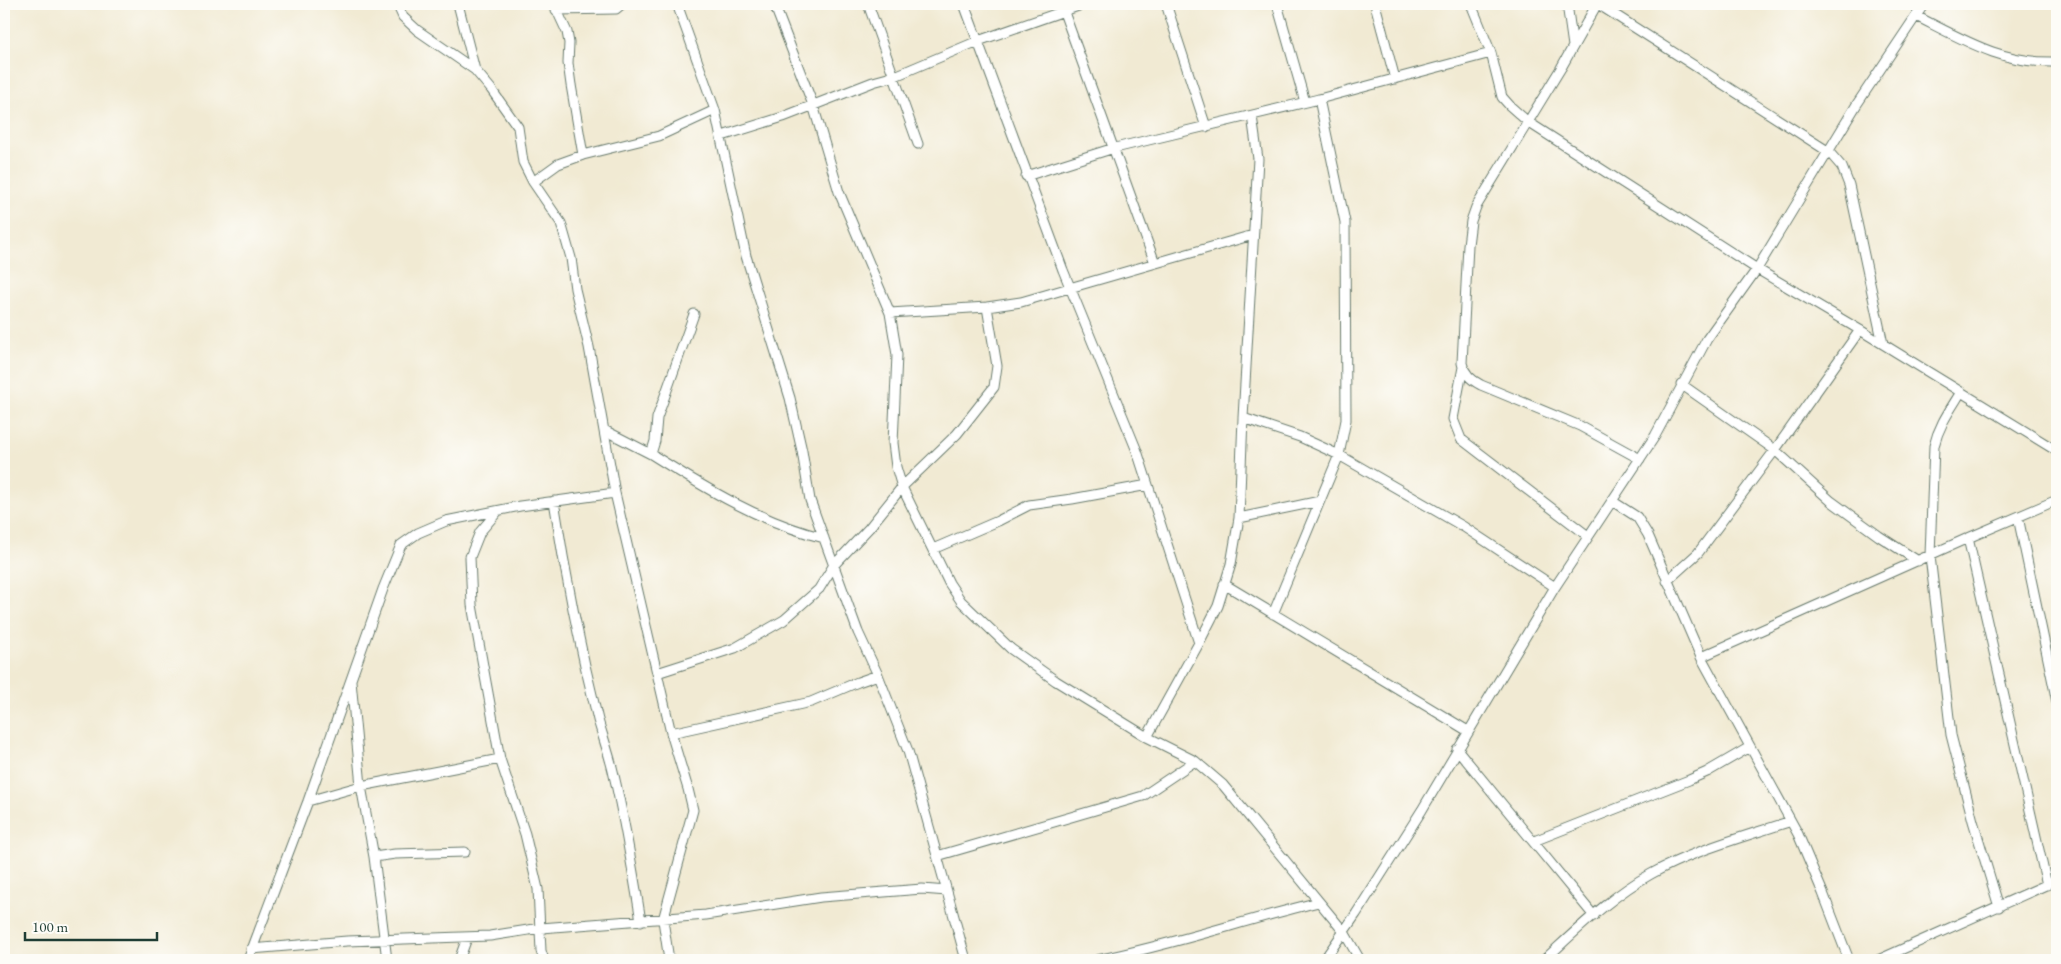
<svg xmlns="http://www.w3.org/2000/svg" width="2061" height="964" font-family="'EB Garamond',serif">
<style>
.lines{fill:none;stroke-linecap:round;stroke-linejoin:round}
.minor-casing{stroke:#687a6c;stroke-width:11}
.minor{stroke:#fff;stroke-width:9}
</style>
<rect width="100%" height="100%" fill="#fdfcf7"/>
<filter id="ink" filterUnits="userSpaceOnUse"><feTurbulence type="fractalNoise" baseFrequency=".02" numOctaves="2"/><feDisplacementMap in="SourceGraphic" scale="10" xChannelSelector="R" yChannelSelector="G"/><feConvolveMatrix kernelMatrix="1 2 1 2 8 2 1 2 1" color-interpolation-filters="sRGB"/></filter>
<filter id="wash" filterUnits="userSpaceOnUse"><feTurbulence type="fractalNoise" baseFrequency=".0096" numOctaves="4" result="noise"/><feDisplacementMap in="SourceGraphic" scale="20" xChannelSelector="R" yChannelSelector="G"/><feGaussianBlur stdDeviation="1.12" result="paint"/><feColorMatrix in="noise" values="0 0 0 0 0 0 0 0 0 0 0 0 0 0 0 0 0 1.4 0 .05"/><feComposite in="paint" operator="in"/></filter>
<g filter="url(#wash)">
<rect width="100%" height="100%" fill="#f1ead3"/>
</g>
<g filter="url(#ink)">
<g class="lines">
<g class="minor-casing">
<path id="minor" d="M397 4 403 17 417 30 475 70 491 89 518 127 523 162 533 182 561 223 571 258 575 289 589 347 615 493 671 733 688 789 693 810 663 920 669 960
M458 4 475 70
M554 4 567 32 569 43 568 63 571 85 583 155
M677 4 715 110 746 256 790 398 802 451 810 500 858 632 878 675 908 751 966 960
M774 4 813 105 839 192 890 313 897 355 893 443 896 467 902 487 949 583 961 601 1011 649 1056 681 1147 737 1195 761 1223 785 1344 932 1360 960
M868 4 918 144
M964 4 1063 270 1137 451 1199 643
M1061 4 1155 263
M1166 4 1206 127
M1277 4 1305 102
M1375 4 1395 79
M1471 4 1491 53 1502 97 1510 106 1528 122 1757 269 1860 330 2057 451
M1567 4 1573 46
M1597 4 1561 68 1476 207 1471 221 1468 245 1462 363C1464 374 1471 380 1481 385L1580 426 1640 459
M1598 4 1829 152 1842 167 1849 185 1883 344
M556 10 616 9 622 4
M1916 16C1964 40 2002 64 2057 62
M722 136 783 117 873 82 895 76 978 41 1084 4
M1026 176 1111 149 1319 99 1491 53
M533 182 558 164 583 155 659 136 715 110
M890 313 987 307 1021 302 1253 235
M1463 367 1453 419 1461 439 1588 536
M1681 384 1775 450 1831 501 1879 536 1918 561
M1961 392C1950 410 1939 425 1934 446L1930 556 1951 735 1973 821 1999 907
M1243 418 1300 437 1339 455 1464 527 1555 587
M604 430 651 454 655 441 657 418 694 314
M651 454C705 488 762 523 824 538
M554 501C565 574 580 648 598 720 603 737 609 754 613 771 625 821 633 871 641 921
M1612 501 1637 517 1648 535 1701 657 1798 834 1823 893 1849 960
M498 511 480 532 470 557 472 605 500 759 525 834 538 889 541 951 544 960
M2018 517 2057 702
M1239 518 1320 501
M1968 538 2047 885
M933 549 998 521 1029 505 1072 499 1148 485
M1667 581 1698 553 1775 450 1860 330
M1224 584 1468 731
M1273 614 1339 455 1346 420 1345 222 1319 99
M1701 657 1968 538 2057 500
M657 673 735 648 784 620 819 589 834 565 869 528 902 487 957 434 994 387 997 366 987 307
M351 681 361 786 374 857 387 960
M671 733 811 702 858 682 878 675
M1147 737 1199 643 1218 606 1231 564 1239 518 1243 418 1258 159 1252 116
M1457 749 1594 916
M308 801 361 786 500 759
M1534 841 1689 780 1707 772 1750 747
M937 856 1143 796 1195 761
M374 857 395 854 465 852
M251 949 347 941 490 936 541 928 706 915 821 897 922 889 947 891
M248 960 308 801 383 589 401 545 418 533 446 521 520 506 615 493
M459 960 467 938
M1097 960C1172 945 1245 920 1319 902
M1324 960 1356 914 1422 810 1555 587 1655 436 1707 339 1757 269 1857 104 1924 4
M1544 960C1577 930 1611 896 1651 874 1694 850 1744 837 1791 821
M1878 960 2057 880"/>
</g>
<use href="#minor" class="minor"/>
</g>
</g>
<rect width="2061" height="964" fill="none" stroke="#fdfcf7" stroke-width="20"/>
<path d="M25 932v8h132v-8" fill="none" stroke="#1f3d34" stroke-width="2.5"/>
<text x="32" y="932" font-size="15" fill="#1f3d34" stroke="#fdfcf7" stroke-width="4" paint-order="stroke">100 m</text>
</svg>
